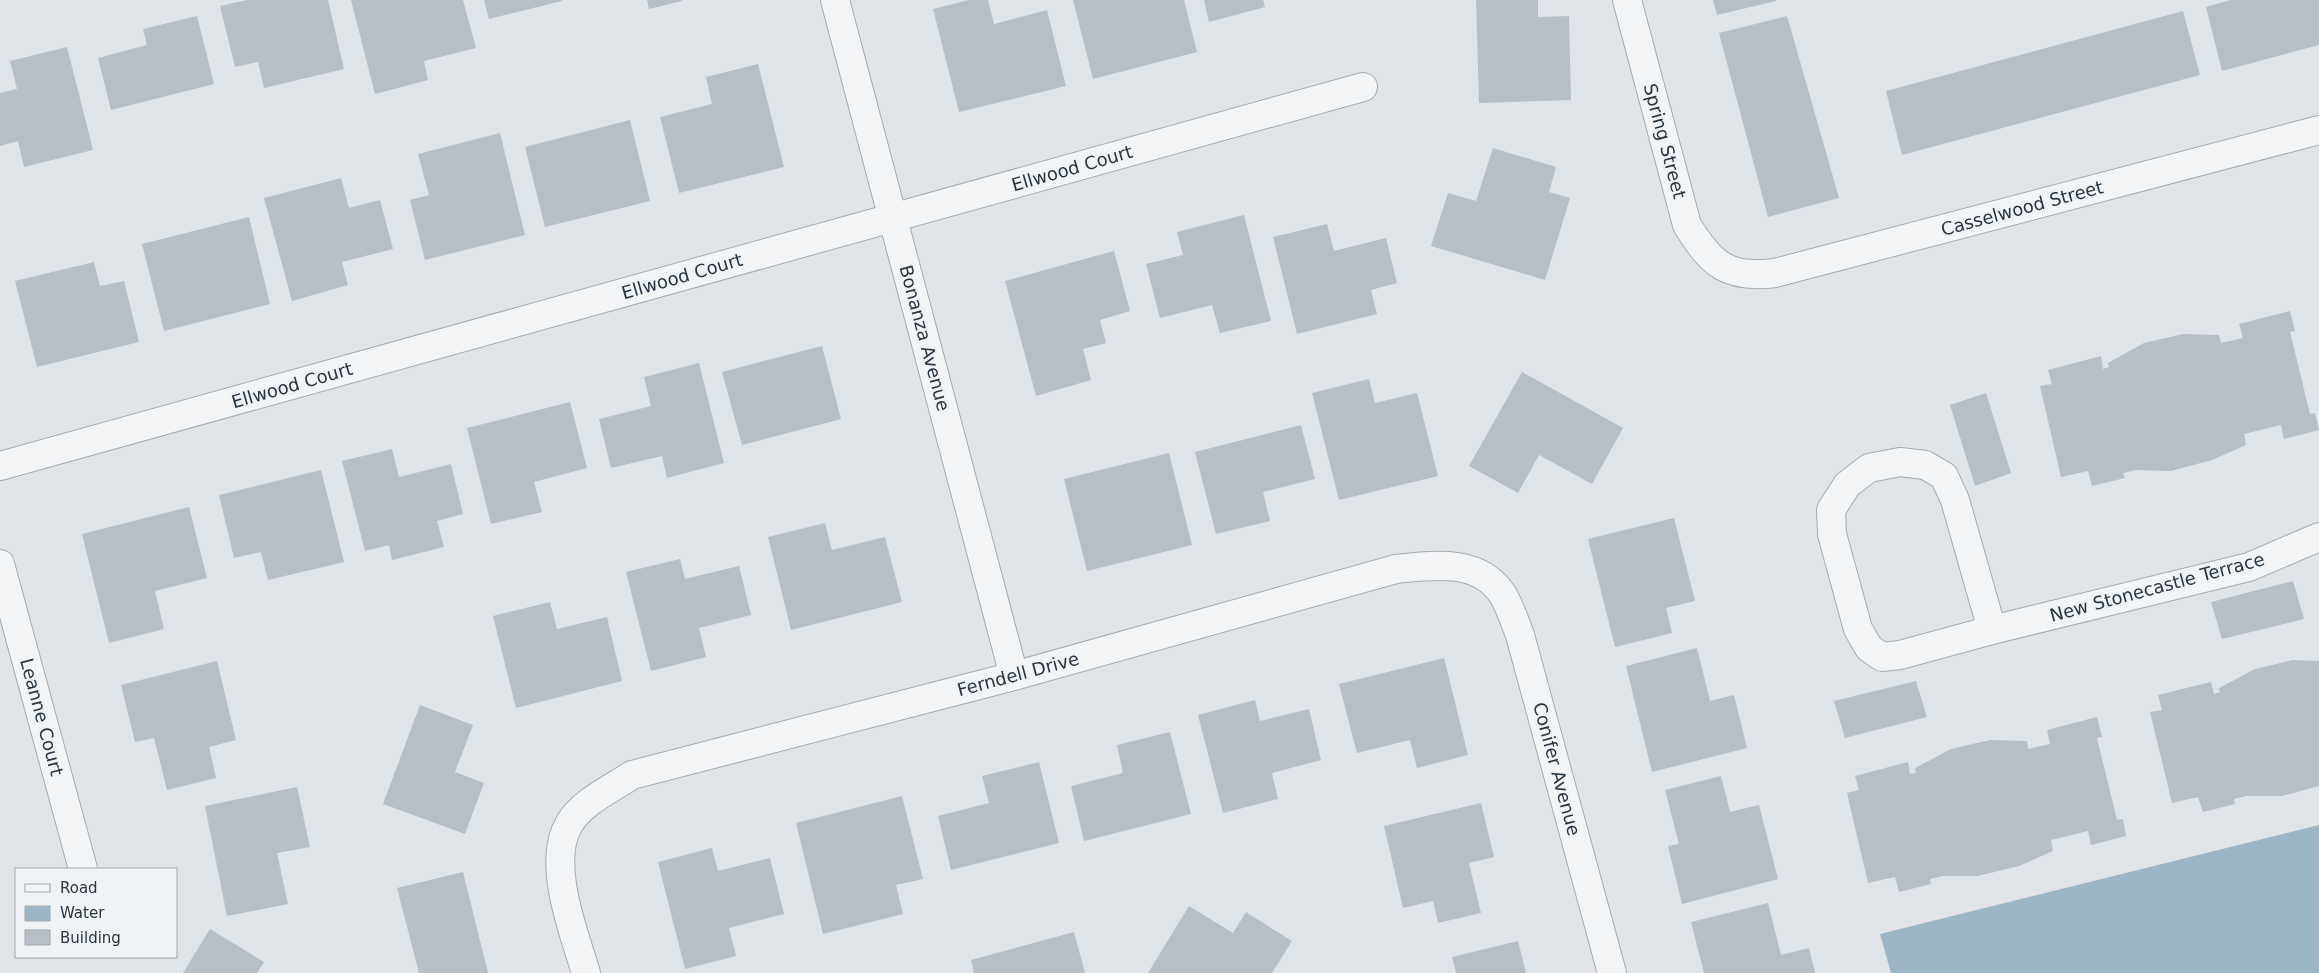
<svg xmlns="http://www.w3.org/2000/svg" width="2319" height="973" font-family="'DejaVu Sans',sans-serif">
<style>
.water{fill:#9cb6c7}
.building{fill:#b7bec5}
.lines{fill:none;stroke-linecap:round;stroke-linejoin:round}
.minor-casing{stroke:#a5acb2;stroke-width:30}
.minor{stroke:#f2f4f6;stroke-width:28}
.labels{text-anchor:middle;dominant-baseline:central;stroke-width:5;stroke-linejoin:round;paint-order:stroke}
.street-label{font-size:18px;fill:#29343e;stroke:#eff3f6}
</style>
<rect width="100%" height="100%" fill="#dfe4e8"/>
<path class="water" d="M2319 825V973H1891L1880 934Z"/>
<path class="building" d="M247 0H328L344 69 264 88 258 62 235 67 220 6Z
M351 0H463L476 48 424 61 428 80 375 94Z
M484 0H562V1L489 19Z
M647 0H682V1L649 9Z
M969 0H988L994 24 1047 10 1066 86 959 112 933 9Z
M1073 0H1184L1197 52 1093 79Z
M1204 0H1263L1265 7 1209 22Z
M1476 0H1538V17L1569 16 1571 100 1479 103Z
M1713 0H1776V1L1717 15Z
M2230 0H2319V45L2222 71 2206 7Z
M2183 11 2200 75 1902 155 1886 91Z
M197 16 214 84 111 110 98 58 147 45 143 29Z
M1787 16 1839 198 1768 217 1719 33Z
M67 47 93 150 24 167 18 141 0 146V93L17 89 10 61Z
M758 64 784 167 679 193 660 117 712 104 706 77Z
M630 120 650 201 545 227 525 147Z
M500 133 525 235 425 260 410 200 429 195 418 154Z
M1493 148 1556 167 1549 192 1570 198 1545 280 1431 246 1448 193 1476 201Z
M341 178 349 208 380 200 393 249 342 262 348 285 292 301 264 198Z
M1244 215 1271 321 1220 333 1212 305 1160 318 1146 264 1183 255 1177 232Z
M249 217 270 304 164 331 142 244Z
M1327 224 1334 251 1386 238 1397 283 1371 290 1377 314 1297 334 1273 237Z
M1114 251 1130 311 1100 320 1106 343 1083 349 1091 380 1036 396 1005 281Z
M94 262 100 286 124 281 139 342 37 367 15 281Z
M2290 311 2295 331 2290 332 2310 414 2315 413 2319 430 2284 439 2281 425 2244 434 2246 445 2212 460 2171 471 2136 470 2123 473 2125 478 2092 486 2088 471 2061 477 2040 386 2052 384 2048 370 2101 356 2103 369 2109 367 2108 363 2144 343 2183 334 2219 335 2221 343 2243 338 2239 324Z
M822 346 841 419 742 445 722 372Z
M699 363 724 463 667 478 662 456 611 468 599 419 651 406 644 377Z
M1522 372 1623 428 1592 484 1539 455 1518 493 1469 466Z
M1369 379 1375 403 1417 393 1438 476 1339 500 1312 393Z
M1986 393 2011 473 1975 486 1950 405Z
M570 402 587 468 534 482 542 512 491 524 467 428Z
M1301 425 1315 479 1263 492 1270 521 1216 534 1195 452Z
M392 449 399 477 451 464 463 514 437 521 444 547 392 560 389 545 365 551 342 461Z
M1169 453 1192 545 1087 571 1064 479Z
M321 470 344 562 268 580 261 552 234 558 219 495Z
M189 507 207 578 155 591 164 629 109 643 82 534Z
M1674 518 1695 601 1666 608 1672 633 1615 647 1588 539Z
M825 523 832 550 885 537 902 602 791 630 768 537Z
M680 559 685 579 739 566 751 615 699 628 706 657 651 671 626 572Z
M2293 581 2304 619 2222 639 2211 602Z
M550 602 557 629 607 617 622 681 516 708 493 616Z
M1697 648 1710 701 1734 695 1747 748 1652 772 1626 666Z
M1444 658 1468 755 1417 768 1410 740 1357 753 1339 684Z
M2293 660 2319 661V786L2282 796H2246L2234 799 2235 804 2203 812 2198 797 2172 803 2150 712 2162 710 2158 695 2211 682 2214 694 2220 692 2219 688 2255 669Z
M217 661 236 740 209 747 216 778 167 790 154 738 135 742 121 685Z
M1916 681 1927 717 1845 738 1834 701Z
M1255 700 1260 721 1309 709 1321 760 1272 773 1278 799 1223 813 1198 715Z
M420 705 473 725 455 772 484 783 465 834 383 804Z
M2097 717 2102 737 2097 738 2117 820 2123 819 2126 836 2091 845 2088 831 2051 840 2053 851 2019 866 1978 876H1943L1930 879 1931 884 1899 892 1895 877 1868 883 1847 793 1859 790 1855 776 1908 762 1910 774 1916 773 1915 768 1951 749 1990 740 2027 741 2028 749 2050 744 2047 730Z
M1170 732 1191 814 1084 841 1071 786 1123 773 1117 745Z
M1039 762 1059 843 951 870 938 816 989 803 982 776Z
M1721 776 1730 812 1759 805 1778 879 1682 904 1668 846 1679 844 1665 790Z
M297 787 310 847 277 853 288 904 227 916 205 806Z
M902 796 923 879 896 885 903 914 823 934 796 823Z
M1481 803 1494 857 1469 863 1481 913 1438 923 1433 901 1403 908 1384 826Z
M712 848 718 871 770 858 784 914 729 928 736 956 685 969 658 862Z
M463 872 488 973H419L397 888Z
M1768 903 1781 955 1809 948 1815 973H1704L1691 922Z
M1189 906 1233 933 1246 912 1292 941 1272 973H1148Z
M210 929 264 962 257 973H183Z
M1074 932 1085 973H974L971 960Z
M1518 941 1526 973H1456L1452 957Z"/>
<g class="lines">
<g class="minor-casing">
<path id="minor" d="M835 0 1014 676
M1627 0 1687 225C1711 264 1727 279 1775 273L2319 130
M0 466 1363 87
M0 564 83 869
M1992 630 1955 500 1944 476 1925 465 1900 462 1869 468 1847 485 1831 510 1832 534 1858 629 1869 648 1882 657 1900 655 1992 630 2249 567 2319 537
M586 973C574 933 546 863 569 824 582 802 611 789 632 775L1014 676 1396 569C1434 565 1479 558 1503 595 1510 607 1515 622 1520 635L1612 973"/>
</g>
<use href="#minor" class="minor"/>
</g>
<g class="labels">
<g class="street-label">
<text transform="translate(1665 141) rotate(75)">Spring Street</text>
<text transform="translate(1072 168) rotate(-16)">Ellwood Court</text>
<text transform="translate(2022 208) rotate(-15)">Casselwood Street</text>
<text transform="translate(682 276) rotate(-16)">Ellwood Court</text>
<text transform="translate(925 338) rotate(75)">Bonanza Avenue</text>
<text transform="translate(292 385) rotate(-16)">Ellwood Court</text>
<text transform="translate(2157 587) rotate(-15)">New Stonecastle Terrace</text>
<text transform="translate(1018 674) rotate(-15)">Ferndell Drive</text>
<text transform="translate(42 717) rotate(75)">Leanne Court</text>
<text transform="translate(1557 769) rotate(75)">Conifer Avenue</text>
</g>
</g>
<rect x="15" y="868" width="162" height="90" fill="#eff3f6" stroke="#a0a7ac"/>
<rect x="25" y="884" width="25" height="8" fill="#f2f4f6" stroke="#a0a7ac"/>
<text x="60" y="893" font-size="15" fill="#29343e">Road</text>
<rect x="25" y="906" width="25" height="15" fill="#9cb6c7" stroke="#a0a7ac"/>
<text x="60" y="918" font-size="15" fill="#29343e">Water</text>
<rect x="25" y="930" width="25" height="15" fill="#b7bec5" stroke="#a0a7ac"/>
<text x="60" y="943" font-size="15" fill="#29343e">Building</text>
</svg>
